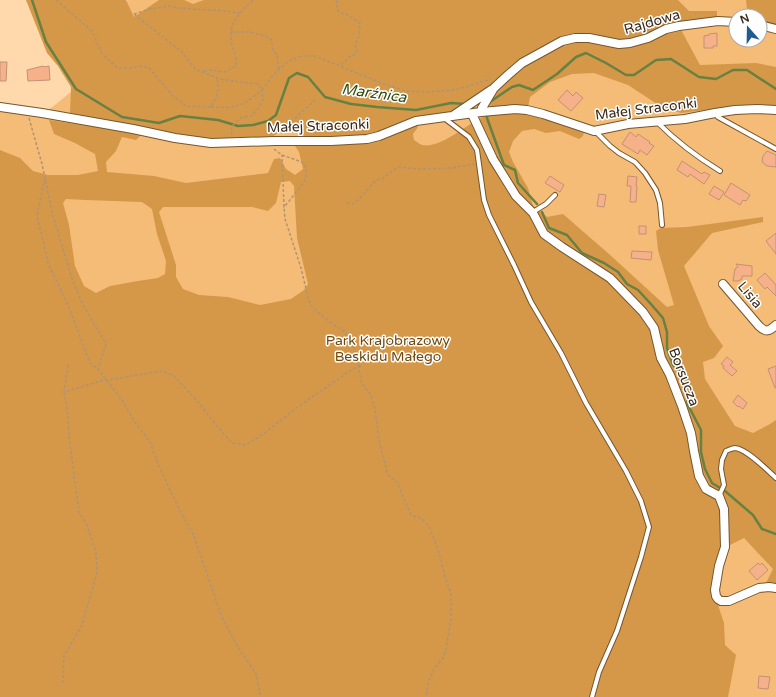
<svg xmlns="http://www.w3.org/2000/svg" width="776" height="697" font-family="'Varela Round',sans-serif">
<style>
.green{fill:#f5bc77;fill-rule:evenodd}
.forest{fill:#d59849;fill-rule:evenodd}
.lines{fill:none;stroke-linecap:round;stroke-linejoin:round}
.stream{stroke:#688041;stroke-width:2.5}
.building{fill:#f6b18a;stroke:#c29175}
.service-casing{stroke:#76552d;stroke-width:6}
.minor-casing{stroke:#76552d;stroke-width:10}
.path{stroke:#b09372;stroke-width:1.5;stroke-dasharray:3 2;stroke-linecap:butt}
.service{stroke:#fff;stroke-width:4}
.minor{stroke:#fff;stroke-width:8}
.labels{text-anchor:middle;dominant-baseline:central;stroke-width:3;stroke-linejoin:round;paint-order:stroke}
.street-label{font-size:14px;fill:#3a2b1a;stroke:#fff}
.park-label{font-size:14px;fill:#72490b;stroke:#fff}
.water-label{font-size:15px;font-style:italic;fill:#314b0f;stroke:#fff}
</style>
<rect width="100%" height="100%" fill="#ffd8ac"/>
<path class="green" d="M127 0H776V697H0V110L23 113 40 117 141 35 126 4ZM736 16H760V40H736Z"/>
<path class="forest" d="M26 0H126L134 17 159 0H184L193 4 204 0H678L689 11H717V19L628 41 560 40 485 92 451 112 371 136 352 138 306 137 296 130 281 131 270 138 212 140 175 135 70 113 71 87 58 66 47 53Z
M746 0H776V25L760 22V16H750L747 10Z
M680 28 700 65 756 63 776 67V107L720 108 681 113 660 106 628 85 594 73 572 74 550 82 530 97 528 107 491 108 489 101 497 89 521 67 562 44 574 40H589L619 46Z
M515 113C540 113 561 123 584 132L583 136 579 139 560 131 546 133 534 129 522 131 513 141 509 152 513 162 528 188 533 206 547 217 563 214 609 254 667 307 674 305 658 250 656 231 661 228 687 227 763 217V222L712 233 684 266 709 326 723 346 714 358 703 362 705 379 735 426 753 433 770 424 776 420V585H765L773 569 744 538 726 547 716 599 724 623 725 645 736 655 728 697H0V150L20 158 33 171 48 175H78L98 171 95 154 75 143 54 134 49 120 142 134 136 140 122 137 116 151 106 162 107 172 154 176 186 183 268 173 274 159 280 158 286 169 295 175 303 169 299 152 293 143H330L414 124 418 127 413 134 414 140C416 141 419 144 422 145 442 149 468 122 487 115 493 113 508 113 515 113ZM290 181 294 186 297 238 308 284 304 290 291 299 260 305 228 297 199 295 183 289 176 277V265L159 212 163 207H252L268 211 276 203 281 182ZM66 199 85 200 142 202 152 209 157 234 166 261 165 274 158 278 138 281 110 286 96 293 84 286 75 266 69 225 63 203Z"/>
<g class="lines">
<path class="stream" d="M32 0 46 42 76 89 122 117 159 123 180 116 218 120 238 126 253 125 268 121 276 115 289 78 297 73 308 77 325 97 351 104 377 107 416 110 451 103 466 104
M487 104 512 87 519 85 533 90 557 74 576 57 586 53 606 63 626 75H634L656 60 671 59 699 77 716 79 733 70H747L776 89
M488 104 487 118 504 165 515 170 518 183 537 204
M542 212 549 228 567 235 582 253 604 263 618 272 627 284 638 290 650 303 663 318 667 332V348L673 365 685 376 691 388 687 403 701 430V452L705 469 712 483 725 491 753 515 762 529 776 534"/>
</g>
<path class="building" d="M717 33V46H713V48H704V36L709 35V34Z
M0 62H7L6 81H0Z
M43 66 44 67 49 66 50 80 28 81 27 70Z
M567 90 573 96 576 92 583 98 571 111 558 100Z
M630 132 636 137 638 134 650 142 649 143 654 146 647 155 640 150 638 154 622 144Z
M767 151 776 155V167L767 166 762 162 763 156Z
M682 161 702 174 704 172 710 175 704 184 690 174 688 177 677 170Z
M550 176 564 185 560 192 545 183Z
M628 176 637 177 636 186H637L636 202H630L631 186H627Z
M731 183 750 195 746 201 743 200 740 205 724 195Z
M714 186 724 192 719 200 709 194Z
M599 194 606 195 604 207 597 206Z
M639 226H646V234H639Z
M776 233V254L766 241Z
M632 251 652 252 651 260 631 258Z
M736 264 752 266V276H742V279L738 281H733L735 269 738 267Z
M765 273 776 285V296L767 287 765 289 757 280Z
M727 357 733 362 730 365 737 371 732 376 723 368 724 366 721 364Z
M776 366V388H775L768 369Z
M738 395 747 403 743 409 739 406 738 407 733 402Z
M758 563 760 565 762 563 768 570 757 580 749 571Z
M759 676 770 677 768 689 758 688Z"/>
<g class="lines">
<g class="service-casing">
<path id="service" d="M715 113 718 117 776 149
M444 118 469 137 477 150 484 200 489 215 514 265 531 302 561 353 586 403 626 471 641 501 649 527 641 557 617 631 599 672 592 697
M657 122C676 141 697 157 720 171
M595 131 610 146 619 153 635 162 645 173 656 190 660 203 662 225
M533 212 546 204 555 195
M719 496 724 485 721 469 722 460 726 451C729 450 732 448 735 448 747 449 767 470 776 478"/>
</g>
<g class="minor-casing">
<path id="minor" d="M760 25 776 29
M0 107 42 113 133 129 175 138 211 143 275 141H331L367 139 379 136 416 121 481 112 515 109 527 110 543 114 594 131 628 124 685 119 715 113 735 110 757 109 776 110
M481 112 482 108 494 88 508 75 522 63 562 41 575 38H589L619 44 630 43 648 38 666 29 679 26 718 21 736 22
M472 114 493 159 516 196 533 213 544 234 562 247 610 278 643 312 654 328 661 358 670 375 682 406 691 433 694 451 699 476 706 489 719 496 724 509 725 547 719 566 715 590 716 596 718 599 721 601H729L759 588 769 587 776 588
M454 115 491 90
M723 284 759 326C766 333 769 331 776 325"/>
</g>
<path class="path" d="M56 0 92 31 102 54 118 68H131L140 66 149 68 173 96 186 106 211 107C216 98 221 88 216 77
M336 0 337 3V9L340 13 346 14 360 23 359 36 355 45 357 50 356 54C348 56 346 61 340 66
M134 14 182 52 195 69 220 79 240 82 258 84 262 90 274 74 289 61 301 56H315L384 84 406 91 426 92 455 90 491 79
M134 14 150 9 169 6 177 8 226 11 240 13
M231 32H251L268 37 271 39 273 50 277 55 279 70
M204 71 211 70 225 72 236 66C237 57 234 53 232 45 227 23 239 14 253 0
M211 107C236 109 243 106 262 90
M29 118 42 164 52 212 72 279 83 305 106 344 98 369
M281 133 292 121 315 100
M232 135 231 131 233 125 242 117 251 116 258 109 263 100 262 90
M274 149 282 155 302 162 306 168V179L290 200 284 207 282 155
M45 178 37 215 48 263 68 305 90 363 98 369 122 400 134 421 150 442 158 464 178 507 194 536 221 615 236 644 256 674 260 693V697
M347 203 353 204 362 196 375 181 383 178 393 170 400 167 418 169 451 168 474 164
M68 365 64 392 101 381 162 371 174 376 199 403 217 426 232 443 245 445 259 437 283 419 295 409 331 384 345 374 360 365 352 343 344 331 334 325 318 312 311 305 308 297 301 268 285 219 284 207
M360 365 359 371 362 384 371 395 375 409 378 432 381 449 388 475 397 482 411 515 422 519 430 528 438 549 444 573 451 594V619L447 643 444 657 434 669 428 683 426 697
M63 683 64 656 82 625 97 573 96 552 87 525 79 512 69 436 67 407 64 392"/>
<use href="#service" class="service"/>
<use href="#minor" class="minor"/>
</g>
<g class="labels">
<g class="street-label">
<text transform="translate(652 22) rotate(-16)">Rajdowa</text>
<text transform="translate(646 109) rotate(-7)">Małej Straconki</text>
<text transform="translate(318 126) rotate(-2)">Małej Straconki</text>
<text transform="translate(750 295) rotate(50)">Lisia</text>
<text transform="translate(684 377) rotate(69)">Borsucza</text>
</g>
<g class="park-label">
<text x="388" y="340">Park Krajobrazowy<tspan x="388" dy="16">Beskidu Małego</tspan></text>
</g>
<g class="water-label">
<text transform="translate(374 93) rotate(8)">Marźnica</text>
</g>
</g>
<g transform="translate(748 28) rotate(340)"><circle r="19" fill="#ffffff" stroke="#b0aaa3"/>
<path d="M0-3L7 15L0 10L-7 15Z" fill="#1f5a91"/>
<text y="-6" font-size="11" font-weight="bold" text-anchor="middle" fill="#3a2b1a">N</text>
</g>
</svg>
